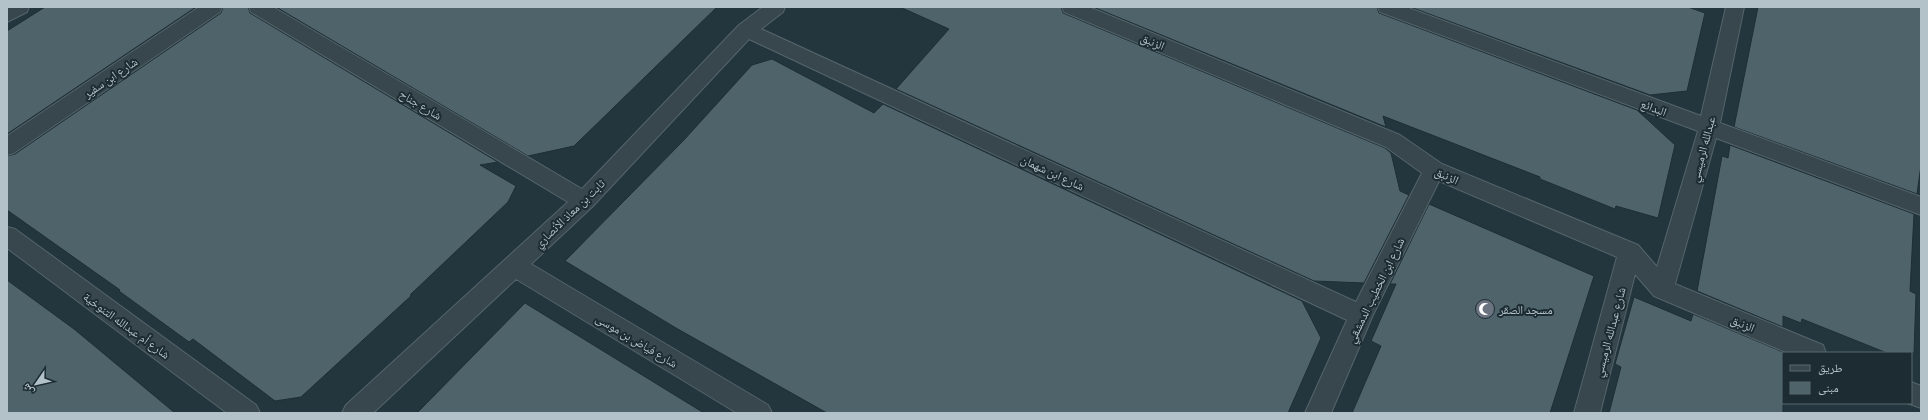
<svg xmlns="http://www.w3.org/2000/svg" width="1928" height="420" font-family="Commissioner,'Noto Naskh Arabic',sans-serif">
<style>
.building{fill:#4e636a;stroke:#1e2e34}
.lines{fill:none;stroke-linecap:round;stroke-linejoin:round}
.street-casing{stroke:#55656b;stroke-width:2}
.street{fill:#37474d;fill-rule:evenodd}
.labels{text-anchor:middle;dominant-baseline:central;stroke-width:4;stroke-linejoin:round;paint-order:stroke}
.street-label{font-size:12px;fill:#b3c2c8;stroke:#1c2c32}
.poi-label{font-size:12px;fill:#b3c2c8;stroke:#1c2c32;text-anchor:start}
</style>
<rect width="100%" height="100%" fill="#23363d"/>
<path class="building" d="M45 7H196L7 134V31Z
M223 7H248L250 13 498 162 480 165 516 186 508 202 410 295H412L301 397 275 401 193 339 189 342 119 291 120 290 7 210V156L15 154 221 13Z
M276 7H717L574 146 528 156Z
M900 7H1061L1063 13 1385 148 1391 153 1400 191 1409 195 1364 283 1314 281 896 89 949 29Z
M1093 7H1377L1379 13 1637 110 1675 145 1658 218 1616 206 1615 209 1540 179V177L1383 116 1386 127Z
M1410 7H1688L1705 13 1687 91 1650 95Z
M1758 7H1921V165L1917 194 1734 127Z
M772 59 874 113 883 104 1302 301 1321 338 1288 413H827L676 328 565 261 683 141 752 65Z
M1730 145 1914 214 1910 291 1916 294 1914 353H1887L1802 319 1801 323 1783 316V327L1697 291 1722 156 1728 158Z
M1429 204 1594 276 1550 413H1352L1381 346 1371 341 1396 284H1390Z
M7 280 74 329 175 413H7Z
M1634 297 1691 321 1693 314 1783 352V413H1609L1621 367 1615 364Z
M525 303 704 413H417Z"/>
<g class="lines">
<g class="street-casing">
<path id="street" d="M7 7H29L27 12 7 22Z
M199 7H222L220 12 14 153 7 155V136Z
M249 7H273L582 189 739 25 763 7H785L783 12 761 29 1356 302 1422 173 1386 147 1064 12 1062 7H1089L1400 135 1442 164 1638 245 1657 267 1698 131 1380 12 1378 7H1406L1701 116 1726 7H1744L1720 123 1921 197V215L1716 138 1675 284 1823 345 1826 353H1788L1654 296 1635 274 1600 413H1574L1617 257 1439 181 1372 317 1331 413H1305L1347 320 749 39 592 207 531 264 768 405 772 413H737L516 279 373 413H342L346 405 568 202 251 12Z
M7 227 15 229 256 405 260 413H227L7 248Z
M1911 382 1921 386V408L1907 403H1911Z"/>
</g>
<use href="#street" class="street"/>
</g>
<defs>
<g id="mosque-disc" transform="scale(1)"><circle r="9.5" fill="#6b7280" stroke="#1c2c32"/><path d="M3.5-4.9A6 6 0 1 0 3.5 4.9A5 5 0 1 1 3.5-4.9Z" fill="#fff"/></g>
</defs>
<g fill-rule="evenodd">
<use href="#mosque-disc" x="1485" y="309"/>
</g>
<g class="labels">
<g class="street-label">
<text transform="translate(1153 41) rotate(23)">الزنبق</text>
<text transform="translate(110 77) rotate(-34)">شارع ابن سفير</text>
<text transform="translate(421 104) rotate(31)">شارع جناح</text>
<text transform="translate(1654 107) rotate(21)">البدائع</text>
<text transform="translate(1702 149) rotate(-75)">عبدالله الرميسي</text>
<text transform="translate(1053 172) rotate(25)">شارع ابن شهمان</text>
<text transform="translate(1447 175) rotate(24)">الزنبق</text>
<text transform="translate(569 213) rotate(-44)">ثابت بن معاذ الأنصاري</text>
<text transform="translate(1375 290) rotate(-64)">شارع ابن الخطيب الدمشقي</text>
<text transform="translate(1743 323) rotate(23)">الزنبق</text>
<text transform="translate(127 325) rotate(36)">شارع أم عبدالله التنوخية</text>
<text transform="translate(1609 332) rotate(-75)">شارع عبدالله الرميسي</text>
<text transform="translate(637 340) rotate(31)">شارع فياض بن موسى</text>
</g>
<g class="poi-label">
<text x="1499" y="309">مسجد الصقر</text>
</g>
</g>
<rect width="1928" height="420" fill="none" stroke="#b3c2c8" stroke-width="16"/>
<rect x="1782" y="352" width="130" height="52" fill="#1c2c32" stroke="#58686e"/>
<rect x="1790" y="365" width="20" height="6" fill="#37474d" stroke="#58686e"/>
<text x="1818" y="372" font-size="12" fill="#b3c2c8">طريق</text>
<rect x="1790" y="382" width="20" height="12" fill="#4e636a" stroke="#58686e"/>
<text x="1818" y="392" font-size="12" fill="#b3c2c8">مبنى</text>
<g transform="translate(36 384) rotate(236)" stroke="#1c2c32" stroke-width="3" paint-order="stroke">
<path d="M0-3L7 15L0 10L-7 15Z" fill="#b3c2c8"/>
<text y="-6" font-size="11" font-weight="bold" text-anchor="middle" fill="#b3c2c8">ش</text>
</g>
</svg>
